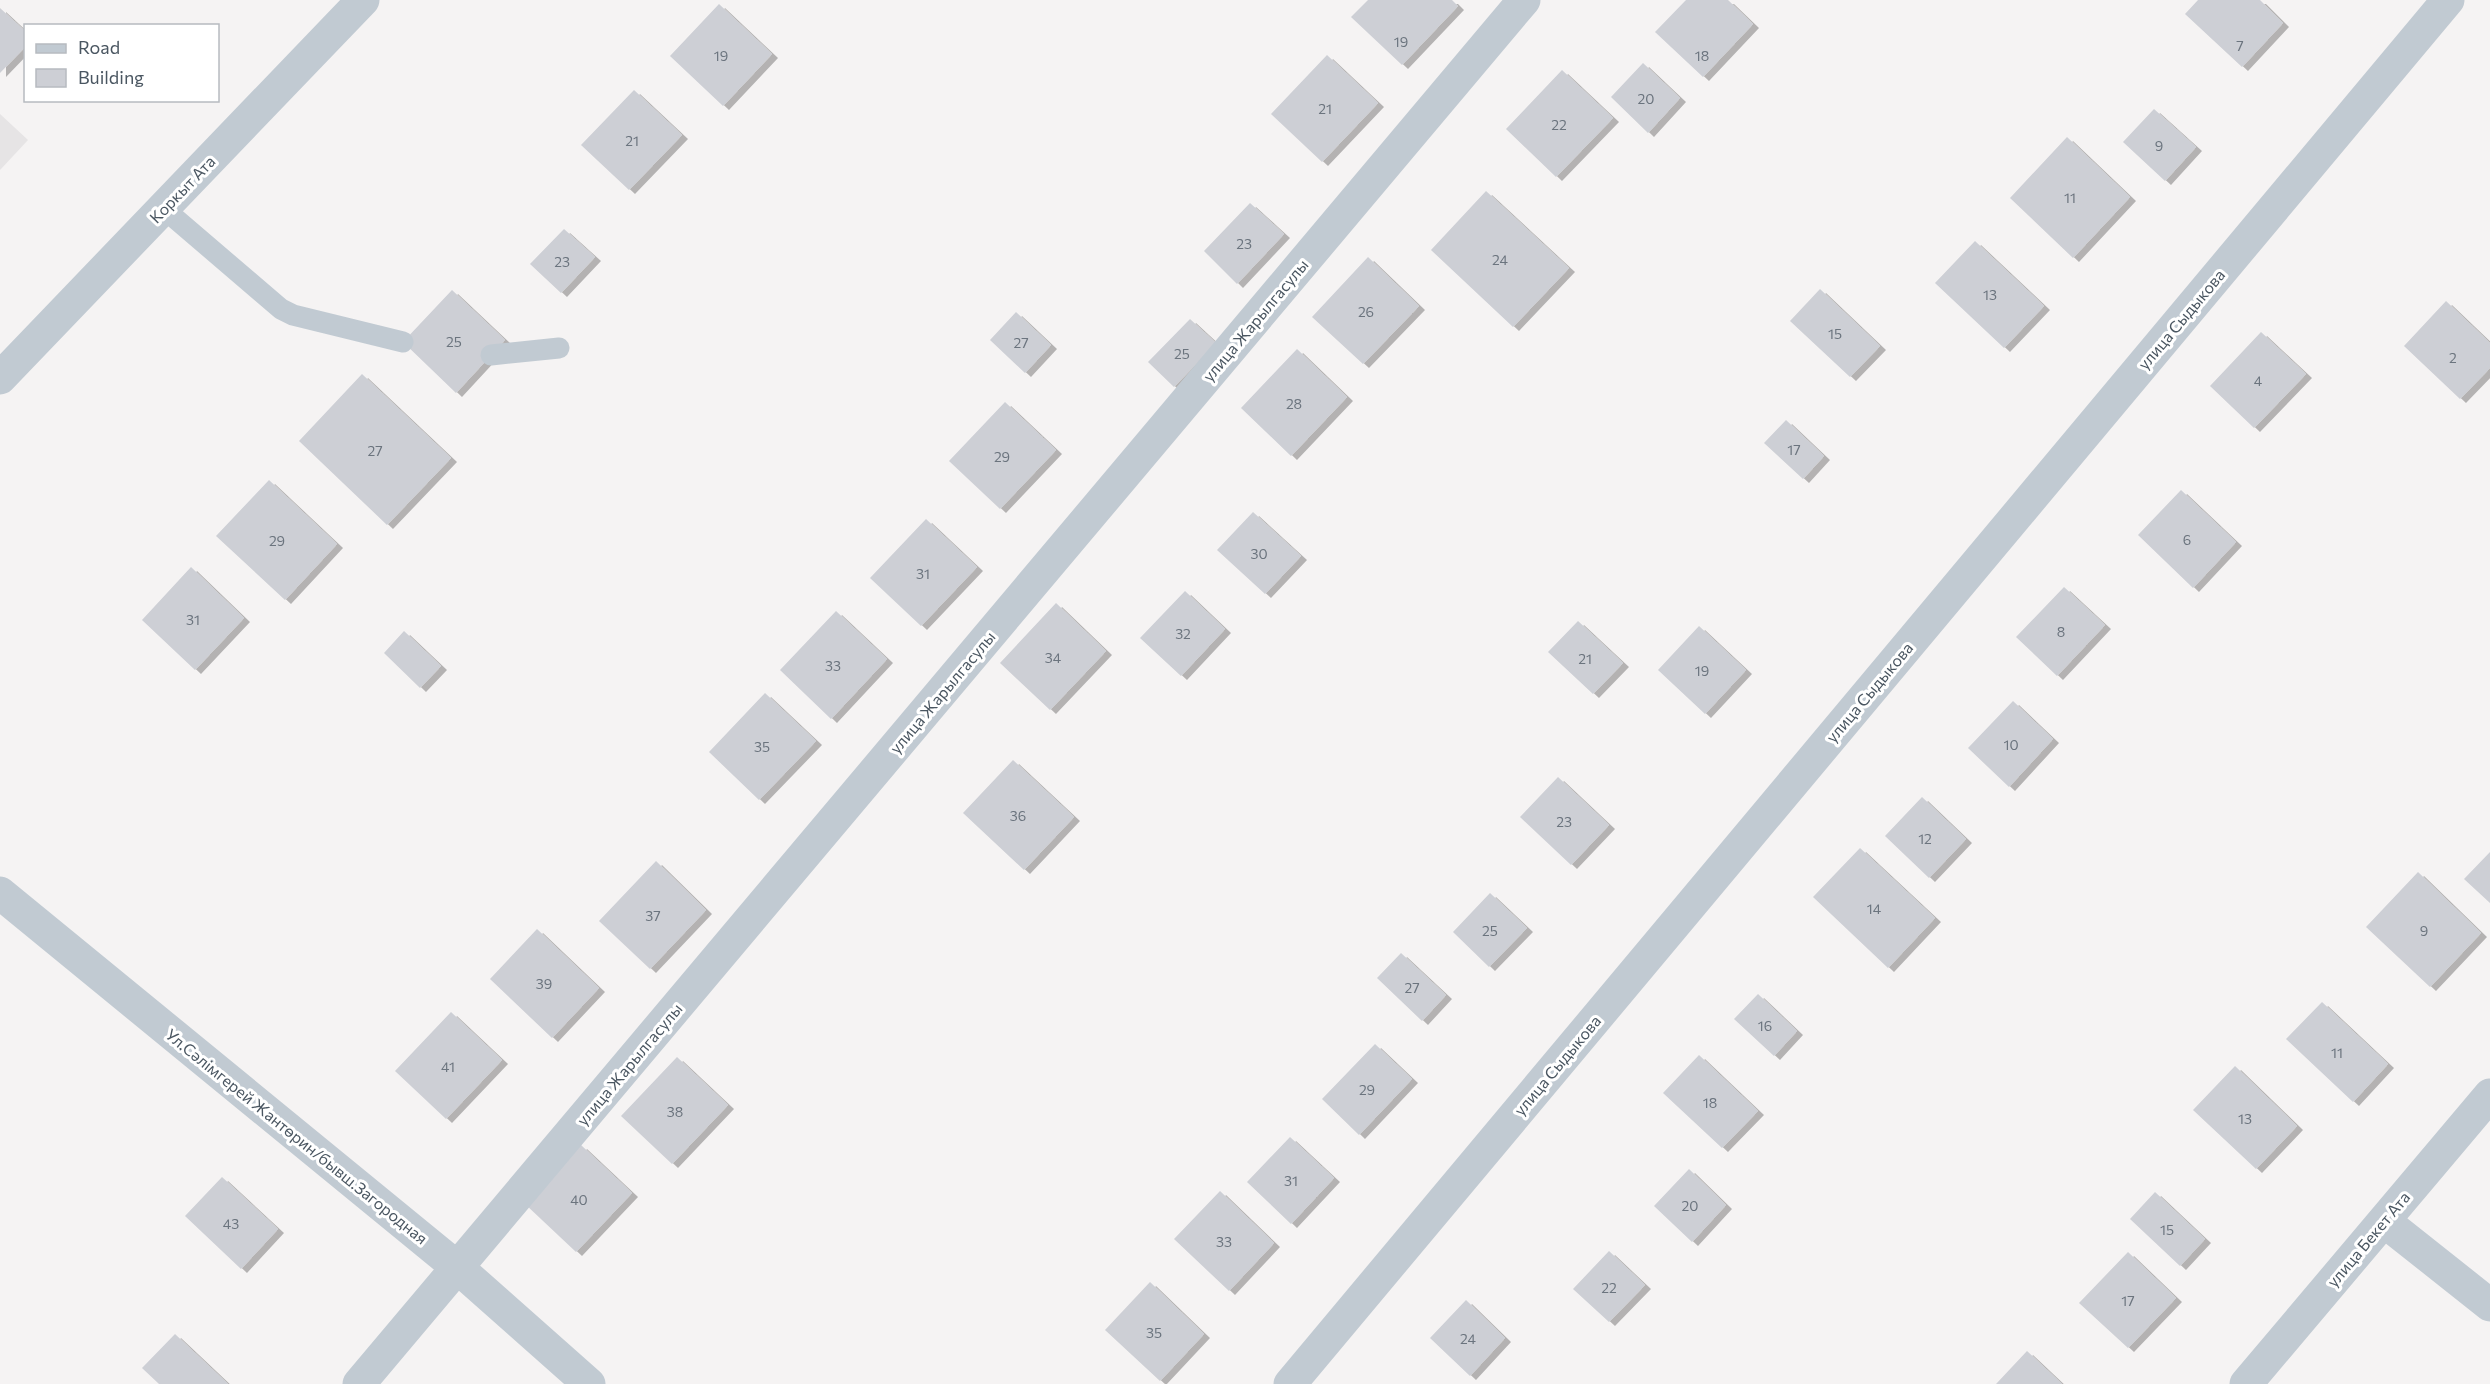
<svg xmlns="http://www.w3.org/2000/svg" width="2490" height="1384" font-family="Commissioner,sans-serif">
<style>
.education{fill:#e6e4e5}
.building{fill:#cdcfd5;filter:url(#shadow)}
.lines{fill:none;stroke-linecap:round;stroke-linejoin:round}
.lane{stroke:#c1cad2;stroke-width:21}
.street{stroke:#c1cad2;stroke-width:33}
.labels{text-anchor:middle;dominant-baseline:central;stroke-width:6;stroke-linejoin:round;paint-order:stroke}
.number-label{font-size:14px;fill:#6b747e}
.street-label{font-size:16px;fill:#4a5661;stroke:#fff}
</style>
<defs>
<filter id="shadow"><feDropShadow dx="6" dy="4" stdDeviation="0" flood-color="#0004"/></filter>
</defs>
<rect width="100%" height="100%" fill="#f5f3f3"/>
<path class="education" d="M0 114 28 140 0 170Z"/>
<path class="building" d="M1368 0H1452L1458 6 1402 65 1351 17Z
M1686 0H1728L1753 24 1703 77 1655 32Z
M2198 0H2260L2283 23 2242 67 2185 14Z
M719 4 772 54 723 106 670 56Z
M0 8 26 32V46L0 73Z
M1327 55 1378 103 1322 162 1271 114Z
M1643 63 1680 98 1648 133 1611 97Z
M1562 70 1613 118 1556 177 1506 129Z
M634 90 682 135 629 190 581 145Z
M2154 109 2196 147 2165 181 2123 142Z
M2067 137 2130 197 2073 258 2010 198Z
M1486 191 1569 268 1513 327 1431 250Z
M1250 203 1284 234 1237 284 1204 251Z
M564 229 595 257 561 293 530 264Z
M1975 241 2044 306 2004 348 1935 283Z
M1368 257 1419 306 1363 364 1312 317Z
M1820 289 1880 346 1850 377 1790 321Z
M452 290 505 340 456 393 403 342Z
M2446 301 2490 343V368L2460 399 2404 346Z
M1016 312 1051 345 1025 373 990 340Z
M1190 319 1216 343 1174 387 1148 362Z
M2261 332 2306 374 2254 428 2210 386Z
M1297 349 1347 397 1291 456 1241 408Z
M362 374 451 458 387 525 299 441Z
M1005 402 1056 450 1000 509 949 461Z
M1786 420 1824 456 1803 479 1764 443Z
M269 480 337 544 285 600 216 536Z
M2181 490 2236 542 2193 588 2138 535Z
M1253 512 1301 556 1265 594 1217 550Z
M926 519 977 567 921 626 870 578Z
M191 567 244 618 195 670 142 620Z
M2064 587 2105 625 2057 676 2016 637Z
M1185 591 1225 629 1181 676 1140 638Z
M1056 603 1106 651 1050 710 1000 663Z
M836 611 887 659 831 719 780 670Z
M1578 621 1623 663 1593 694 1548 652Z
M1699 626 1746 670 1705 714 1658 670Z
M404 631 441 666 420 688 384 653Z
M765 693 816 741 759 800 709 752Z
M2013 701 2053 739 2009 787 1968 748Z
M1013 760 1074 817 1024 870 963 813Z
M1558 777 1609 825 1571 865 1520 817Z
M1922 797 1966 839 1929 878 1885 836Z
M1860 848 1935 918 1888 968 1813 897Z
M2490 852V903L2464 879Z
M656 861 706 910 650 969 599 921Z
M2418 872 2481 933 2430 987 2366 927Z
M1490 893 1527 928 1489 967 1453 932Z
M537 929 599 988 552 1038 490 979Z
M1401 953 1446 995 1422 1021 1377 978Z
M1758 994 1797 1031 1774 1056 1734 1019Z
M2322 1002 2388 1064 2353 1102 2286 1039Z
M451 1012 502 1060 446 1119 395 1071Z
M1375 1044 1412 1079 1359 1135 1322 1099Z
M1699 1055 1758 1111 1722 1148 1663 1093Z
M677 1057 728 1105 672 1164 621 1116Z
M2235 1066 2297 1126 2256 1169 2193 1110Z
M1290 1137 1334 1178 1291 1224 1247 1182Z
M581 1145 632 1193 576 1252 525 1204Z
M1689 1169 1726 1205 1692 1242 1654 1206Z
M222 1177 278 1229 241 1269 185 1216Z
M1220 1191 1274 1243 1229 1291 1174 1239Z
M2155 1192 2205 1239 2180 1266 2130 1219Z
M1609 1251 1645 1285 1609 1322 1573 1289Z
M2128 1252 2176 1298 2128 1348 2079 1303Z
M1150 1282 1204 1334 1160 1381 1105 1330Z
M1466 1300 1505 1338 1470 1376 1430 1338Z
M175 1334 228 1384H159L142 1368Z
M2027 1351 2062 1384H1996Z"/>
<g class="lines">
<path class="lane" d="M163 208 281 309 293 315 403 342
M491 355 559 348"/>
<path class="street" d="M0 378 363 0
M0 893 458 1268 589 1384
M2384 1221 2490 1305
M359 1384 1524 0
M1290 1384 2448 0
M2246 1384 2490 1095"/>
</g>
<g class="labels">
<g class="number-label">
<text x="1401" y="41">19</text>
<text x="2240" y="45">7</text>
<text x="721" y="55">19</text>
<text x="1702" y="55">18</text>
<text x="1646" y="98">20</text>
<text x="1325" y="108">21</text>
<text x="1559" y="124">22</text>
<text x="632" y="140">21</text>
<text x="2159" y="145">9</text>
<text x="2070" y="197">11</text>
<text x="1244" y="243">23</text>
<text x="1500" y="259">24</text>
<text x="562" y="261">23</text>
<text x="1990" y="294">13</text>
<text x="1366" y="311">26</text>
<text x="1835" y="333">15</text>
<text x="454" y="341">25</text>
<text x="1021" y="342">27</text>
<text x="1182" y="353">25</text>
<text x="2453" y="357">2</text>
<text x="2258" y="380">4</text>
<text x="1294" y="403">28</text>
<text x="1794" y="449">17</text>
<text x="375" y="450">27</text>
<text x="1002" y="456">29</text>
<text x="2187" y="539">6</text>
<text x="277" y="540">29</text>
<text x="1259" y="553">30</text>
<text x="923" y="573">31</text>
<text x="193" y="619">31</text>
<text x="2061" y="631">8</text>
<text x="1183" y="633">32</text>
<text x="1053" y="657">34</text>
<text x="1585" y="658">21</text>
<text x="833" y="665">33</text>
<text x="1702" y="670">19</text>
<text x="2011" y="744">10</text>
<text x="762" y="746">35</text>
<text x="1018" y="815">36</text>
<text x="1564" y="821">23</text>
<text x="1925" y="838">12</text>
<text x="1874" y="908">14</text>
<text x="653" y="915">37</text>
<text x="1490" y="930">25</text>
<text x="2424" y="930">9</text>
<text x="544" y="983">39</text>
<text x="1412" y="987">27</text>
<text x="1765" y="1025">16</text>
<text x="2337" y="1052">11</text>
<text x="448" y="1066">41</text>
<text x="1367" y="1089">29</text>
<text x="1710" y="1102">18</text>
<text x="675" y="1111">38</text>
<text x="2245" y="1118">13</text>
<text x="1291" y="1180">31</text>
<text x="579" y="1199">40</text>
<text x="1690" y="1205">20</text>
<text x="231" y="1223">43</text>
<text x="2167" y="1229">15</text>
<text x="1224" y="1241">33</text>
<text x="1609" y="1287">22</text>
<text x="2128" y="1300">17</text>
<text x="1154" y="1332">35</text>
<text x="1468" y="1338">24</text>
</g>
<g class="street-label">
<text transform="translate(182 189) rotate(-46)">Коркыт Ата</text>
<text transform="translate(2181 319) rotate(-50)">улица Сыдыкова</text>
<text transform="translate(1255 320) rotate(-50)">улица Жарылгасулы</text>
<text transform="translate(942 692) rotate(-50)">улица Жарылгасулы</text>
<text transform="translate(1869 692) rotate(-50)">улица Сыдыкова</text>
<text transform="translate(629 1064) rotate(-50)">улица Жарылгасулы</text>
<text transform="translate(1557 1065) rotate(-50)">улица Сыдыкова</text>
<text transform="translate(297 1136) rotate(39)">Ул.Сәлімгерей Жантөрин/бывш.Загородная</text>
<text transform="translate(2368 1239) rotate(-50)">улица Бекет Ата</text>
</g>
</g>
<rect x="24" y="24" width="195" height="78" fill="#ffffff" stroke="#b7bbc0" stroke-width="1.5"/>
<rect x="36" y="44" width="30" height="9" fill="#c1cad2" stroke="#b7bbc0" stroke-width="1.5"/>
<text x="78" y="54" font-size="18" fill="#4a5661">Road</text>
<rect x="36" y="69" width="30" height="18" fill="#cdcfd5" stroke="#b7bbc0" stroke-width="1.5"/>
<text x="78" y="84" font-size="18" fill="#4a5661">Building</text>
</svg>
